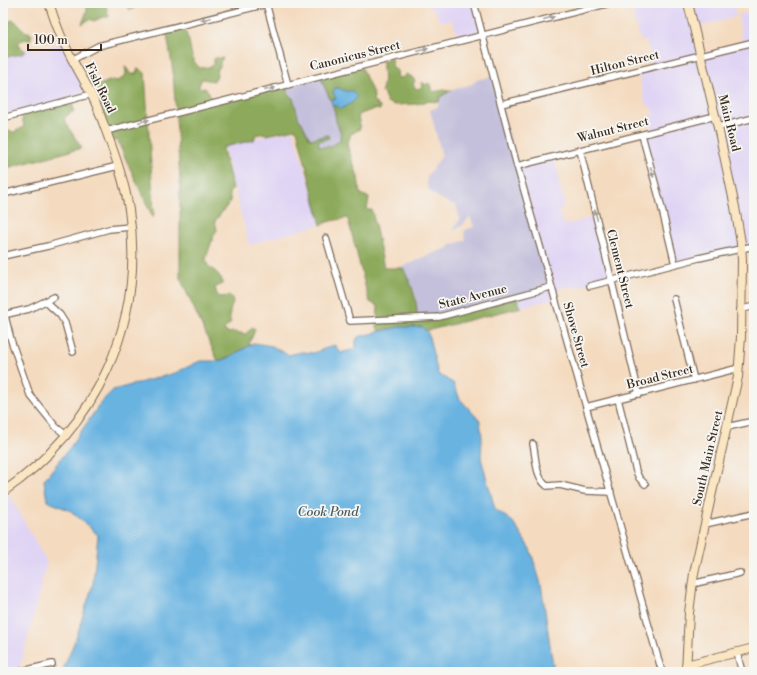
<svg xmlns="http://www.w3.org/2000/svg" width="757" height="675" font-family="'Libre Bodoni',serif">
<style>
.built{fill:#e0d4f4}
.industrial{fill:#c4c0db}
.forest{fill:#8daa5c;stroke:#646a3d}
.water{fill:#69b3e1;stroke:#526e80}
.lines{fill:none;stroke-linecap:round;stroke-linejoin:round}
.street-casing{stroke:#7c6857;stroke-width:8}
.secondary-casing{stroke:#7c6857;stroke-width:10}
.street{stroke:#fff;stroke-width:5.5}
.secondary{stroke:#fbe6c3;stroke-width:8}
.oneway{fill:#a79f9a}
.labels{text-anchor:middle;dominant-baseline:central;stroke-width:3.5;stroke-linejoin:round;paint-order:stroke}
.street-label{font-size:12px;fill:#3b2a1e;stroke:#f6f6f2}
.water-label{font-size:13px;font-style:italic;fill:#4b5a62;stroke:#f6f6f2}
</style>
<rect width="100%" height="100%" fill="#f6f6f2"/>
<filter id="ink" filterUnits="userSpaceOnUse"><feTurbulence type="fractalNoise" baseFrequency=".025" numOctaves="2"/><feDisplacementMap in="SourceGraphic" scale="8" xChannelSelector="R" yChannelSelector="G"/><feConvolveMatrix kernelMatrix="1 2 1 2 8 2 1 2 1" color-interpolation-filters="sRGB"/></filter>
<filter id="wash" filterUnits="userSpaceOnUse"><feTurbulence type="fractalNoise" baseFrequency=".012" numOctaves="4" result="noise"/><feDisplacementMap in="SourceGraphic" scale="16" xChannelSelector="R" yChannelSelector="G"/><feGaussianBlur stdDeviation="0.9" result="paint"/><feColorMatrix in="noise" values="0 0 0 0 0 0 0 0 0 0 0 0 0 0 0 0 0 1.4 0 .05"/><feComposite in="paint" operator="in"/></filter>
<g filter="url(#wash)">
<rect width="100%" height="100%" fill="#f4dbc0"/>
<path class="built" d="M427 3H474L483 34 459 41 453 21H440L433 8H429Z
M630 3H733L736 15 732 18 694 28 699 53 743 47 738 15 754 11V244L677 262 642 137 653 132 649 117 655 113 649 105 646 104 644 99 638 72 653 68 650 59 651 55 646 41H641L639 36Z
M63 42 90 94 3 116V58L25 53V50L32 48 34 51 54 46Z
M293 131 322 224 249 245 223 144Z
M553 158 558 173 559 178 558 180 564 201 562 208 558 211 562 221 565 224H569L596 216 611 279 586 284 578 288 569 286 553 291 554 299 521 307 517 298V166Z
M10 496 47 562 20 668 3 672V500Z"/>
<path class="industrial" d="M321 76 335 110 336 121 341 131 340 140 335 145 323 148 319 146 318 143 319 141 329 138 310 139 301 121H299L287 87Z
M493 76 551 287 451 315 417 317V304L415 293 402 267 436 252 449 248 450 245 466 240 464 233 465 230 474 227 470 216 464 224 454 231V227L460 220 456 205 451 204 434 195 429 190 427 185V176L442 156 430 110 438 107 440 97 452 90 472 84 477 80Z"/>
<path class="forest" d="M87 3H110L106 7 109 17H103L94 21 90 19 82 24 87 11Z
M120 3H138L133 9 130 10 125 5H122Z
M3 13 5 18 9 21 14 20 26 32H29L32 35 30 40C24 39 21 39 18 44L20 48 25 50V53L3 58Z
M184 25C185 31 187 36 189 41 192 53 190 59 200 68L209 67 214 63V59L215 58H223L220 62V67L216 70 217 75 215 80 213 81 203 79 201 80 199 86 200 89 205 88 209 92 212 103 287 87 289 96 293 98 299 120 301 121 310 139 328 135 329 138 319 141 318 143 319 146C326 149 334 145 340 140 341 128 339 131 336 121 335 115 335 110 332 104L337 106 345 91 339 88H335L336 99H330L323 84 321 76 361 66 374 96 373 101 380 107V110L374 109 358 115 360 129 351 134 347 145 358 177 360 193 369 198 367 210H372L384 268H403C412 287 417 295 417 317L440 318 517 298 521 307 426 331 422 327H398L379 331 377 327 378 306 370 302 368 297 348 219 346 218 327 222 321 225 297 130 295 129 267 135 264 133 255 135V138L254 140 224 147 223 150 233 189 229 193 231 202H230L215 221 217 230 214 235 207 255 206 259 208 266C214 270 221 275 223 283L215 288 218 297 230 296C236 303 231 305 230 312 229 315 230 320 231 323L224 329V330L228 333 234 332 246 334 252 327 255 329 253 335 249 343 251 345C239 350 230 358 218 361L180 278V180L173 71 166 29Z
M391 58 393 68 398 71 397 77 402 78 406 74 412 77 415 81 413 84 416 89 421 88 423 82 425 85 429 83 433 92 444 90 447 91 452 90 440 97 439 102 428 101 417 104 394 105 387 102 383 92H381C386 81 382 71 383 60Z
M125 66 131 74H136L138 68 145 73 154 212 153 218 117 140 110 141 89 89 112 80 117 81 123 78 126 74Z
M72 101 74 111 66 116 64 119C70 129 75 139 82 148L3 169V125L8 131 14 132 24 127 21 112Z"/>
<path class="water" d="M335 88H339L345 91H352L357 97 353 102 341 109 337 106 332 104 330 99H336L333 92Z
M398 327H422L425 329 426 331 428 333 438 374 453 383 460 399 480 421 482 437 481 458 495 509 513 522 530 549 541 584 554 672H62L76 638 93 584 98 535 71 511 47 501 44 480 71 446 102 401 113 390 175 373 200 361H218L226 359 254 343 272 346 288 355 302 352 313 353 335 345 340 353 356 349V341L358 337Z"/>
</g>
<g filter="url(#ink)">
<g class="lines">
<g class="street-casing">
<path id="street" d="M266 3 288 85
M474 3 517 166 662 672
M72 60 98 46 271 3
M501 104 754 42
M3 118 92 94
M718 127 754 118
M106 131 610 3
M642 135 660 201 675 264
M580 150 639 394
M517 166 715 116
M3 194 118 166
M326 238 350 321 439 317 551 287
M3 256 48 246 109 229 131 227
M590 286 699 258 754 246
M674 299 694 380
M46 302 60 315 65 323 73 352
M3 308 11 340 30 395 56 427 66 435
M740 310 754 306
M3 315 29 309 54 297
M618 399 636 471 639 478 645 484
M586 407 739 368
M727 427 754 421
M533 444C536 457 535 477 547 486L560 485 585 491 611 492
M705 524 754 513
M692 584 740 573
M737 653 742 672
M19 672 52 664"/>
</g>
<g class="secondary-casing">
<path id="secondary" d="M3 492C96 428 146 323 129 210 124 176 110 142 98 109 91 91 81 76 72 59 62 41 55 22 49 3
M686 665 754 648
M686 672 689 613 694 573 738 377 741 337 742 260 741 243 735 207 719 132 688 3"/>
</g>
<use href="#street" class="street"/>
<use href="#secondary" class="secondary"/>
</g>
<defs><path id="oneway-solid" d="M-6-.8H1V-3.2L6.5 0L1 3.2V.8H-6Z"/></defs>
<g class="oneway">
<use href="#oneway-solid" transform="translate(549 18) rotate(-14)"/>
<use href="#oneway-solid" transform="translate(206 19) rotate(166)"/>
<use href="#oneway-solid" transform="translate(423 50) rotate(-14)"/>
<use href="#oneway-solid" transform="translate(270 89) rotate(-14)"/>
<use href="#oneway-solid" transform="translate(144 121) rotate(-14)"/>
<use href="#oneway-solid" transform="translate(652 172) rotate(75)"/>
<use href="#oneway-solid" transform="translate(596 215) rotate(-104)"/>
</g>
</g>
<g class="labels">
<g class="street-label">
<text transform="translate(355 56) rotate(-14)">Canonicus Street</text>
<text transform="translate(625 63) rotate(-14)">Hilton Street</text>
<text transform="translate(100 88) rotate(64)">Fish Road</text>
<text transform="translate(729 123) rotate(76)">Main Road</text>
<text transform="translate(613 130) rotate(-14)">Walnut Street</text>
<text transform="translate(620 269) rotate(76)">Clement Street</text>
<text transform="translate(473 297) rotate(-14)">State Avenue</text>
<text transform="translate(576 335) rotate(74)">Shove Street</text>
<text transform="translate(660 377) rotate(-14)">Broad Street</text>
<text transform="translate(708 458) rotate(-77)">South Main Street</text>
</g>
<g class="water-label">
<text x="328" y="512">Cook Pond</text>
</g>
</g>
<rect width="757" height="675" fill="none" stroke="#f6f6f2" stroke-width="16"/>
<path d="M28 44v6h73v-6" fill="none" stroke="#3b2a1e" stroke-width="2"/>
<text x="34" y="44" font-size="12" fill="#3b2a1e" stroke="#f6f6f2" stroke-width="3" paint-order="stroke">100 m</text>
</svg>
